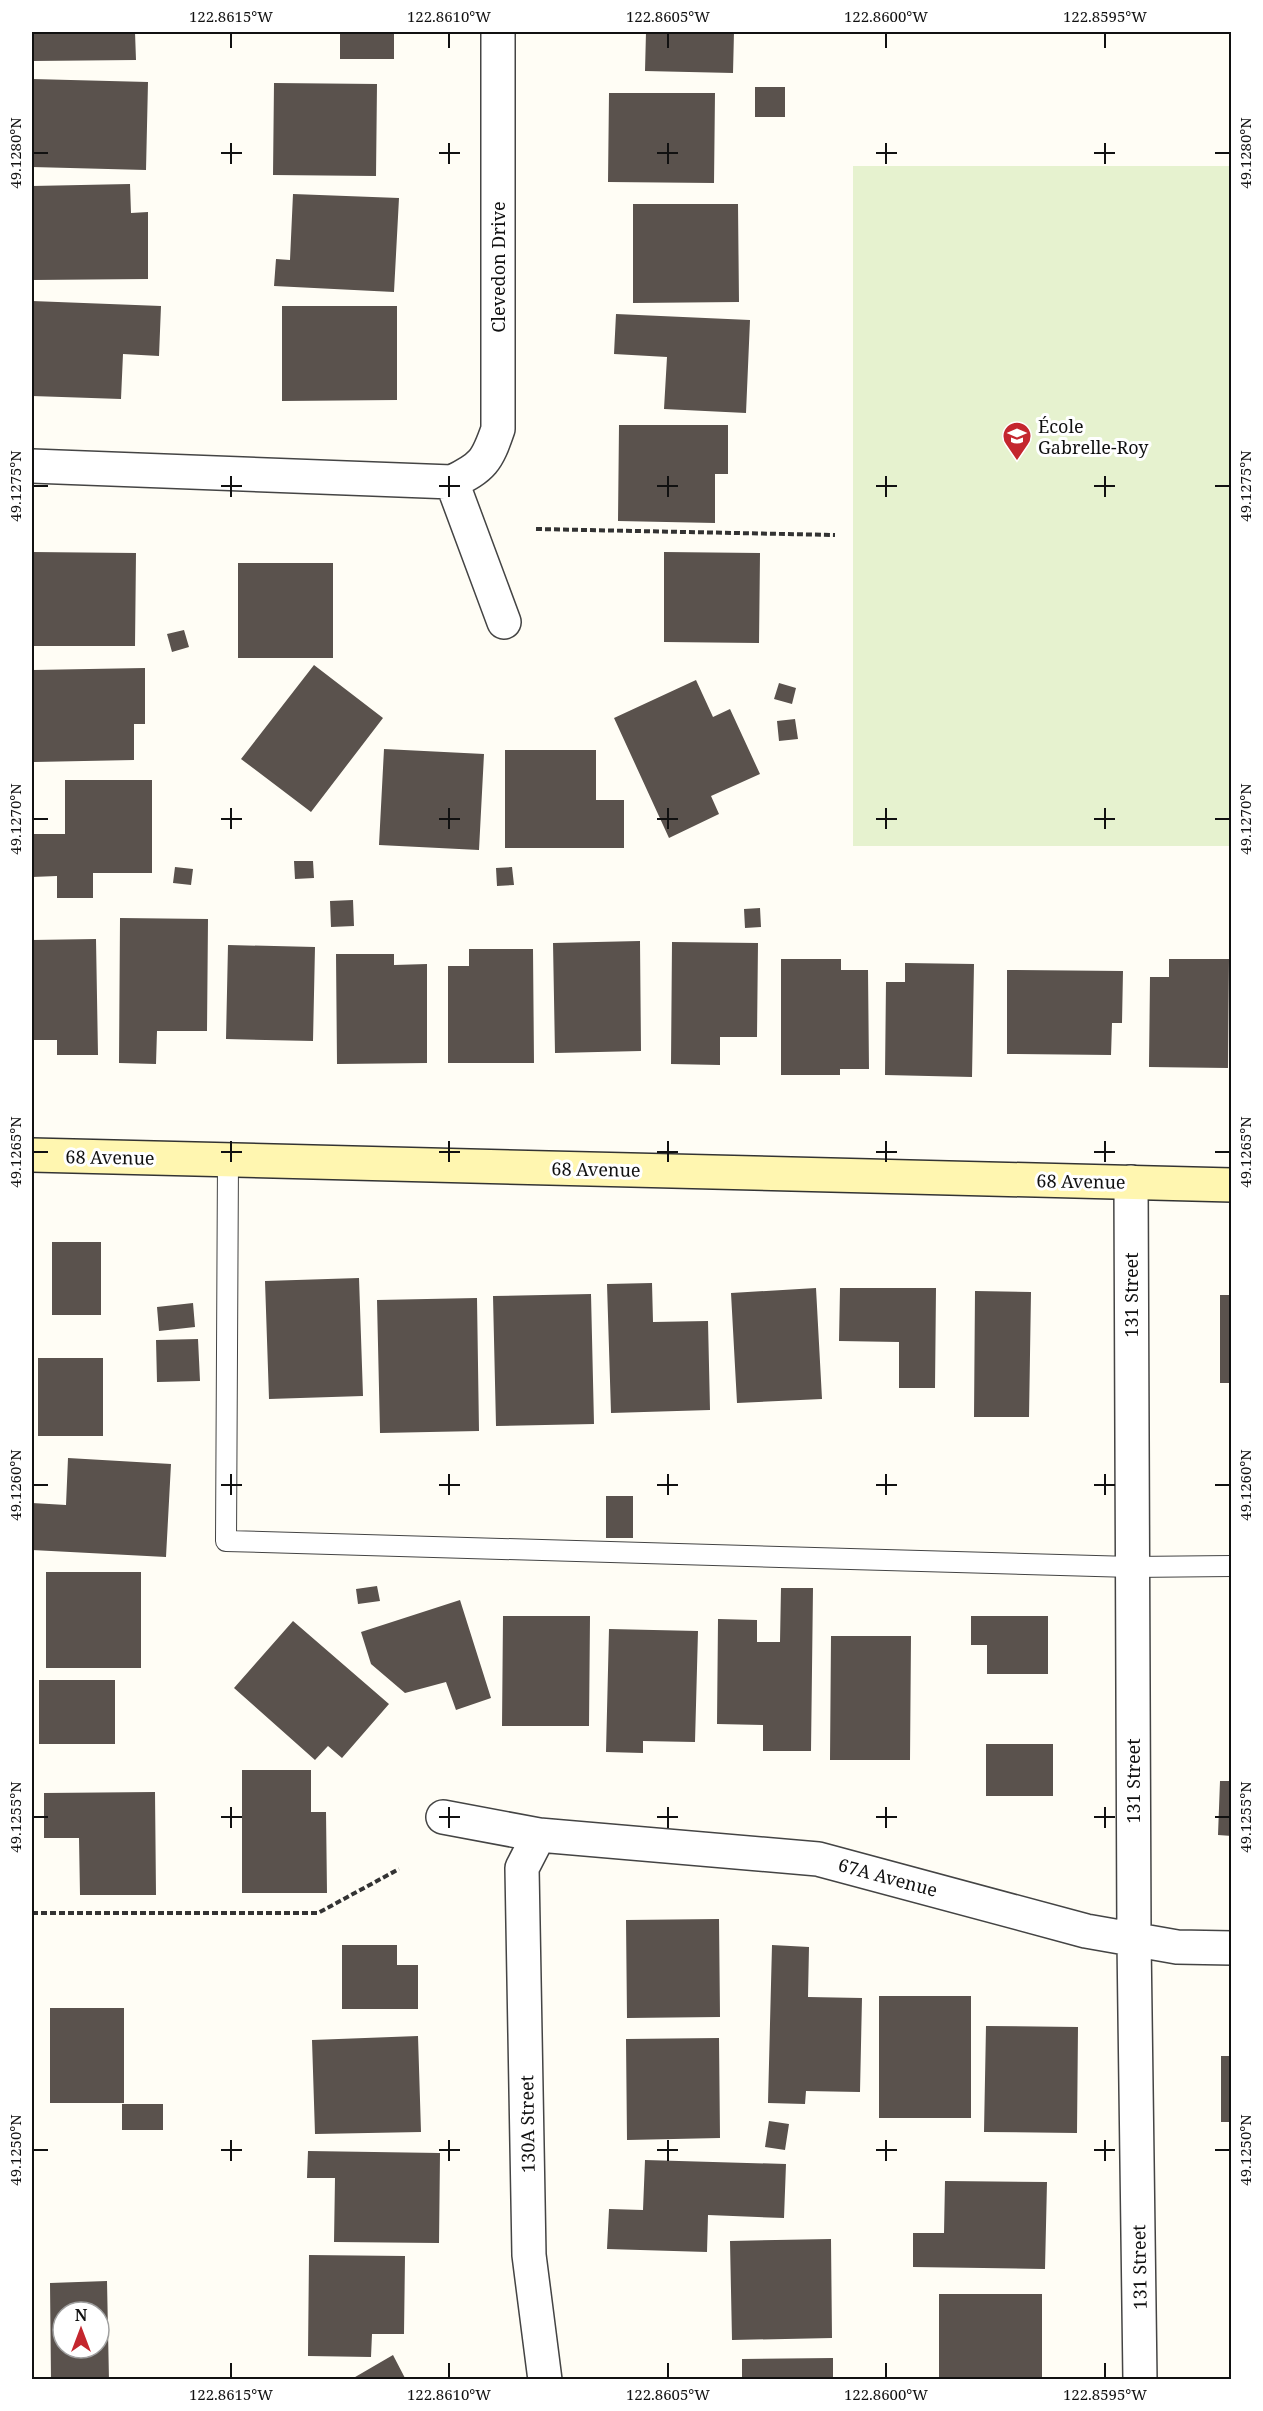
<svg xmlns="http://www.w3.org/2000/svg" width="1263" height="2411" font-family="'Noto Serif',serif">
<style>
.pitch{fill:#e6f2cf}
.building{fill:#5a524d;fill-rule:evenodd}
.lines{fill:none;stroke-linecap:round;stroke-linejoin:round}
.lane-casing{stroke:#444;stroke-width:22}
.street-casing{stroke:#444;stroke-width:36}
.secondary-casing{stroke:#333;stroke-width:36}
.path{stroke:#333;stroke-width:4;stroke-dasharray:6 3;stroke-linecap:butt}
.lane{stroke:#fff;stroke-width:20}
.street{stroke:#fff;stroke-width:33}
.secondary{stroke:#fff6b0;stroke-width:33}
.ticks{fill:none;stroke:#111;stroke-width:2}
.labels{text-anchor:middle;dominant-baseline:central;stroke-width:6;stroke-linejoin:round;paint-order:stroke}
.street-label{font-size:18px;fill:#111;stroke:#fff}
.poi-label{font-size:18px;fill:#111;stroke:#fff;text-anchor:start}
.neatline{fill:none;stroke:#111;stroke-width:2}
.ticks-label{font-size:15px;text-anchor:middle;fill:#111}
</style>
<rect width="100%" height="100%" fill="#fffdf5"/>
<path class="pitch" d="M853 166H1231V846H853Z"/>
<path class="building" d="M32 32H135L136 60 32 61Z
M340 32H394V59H340Z
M646 32H734L733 73 645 71Z
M32 79 148 82 146 170 32 167Z
M274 83 377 84 376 176 273 175Z
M755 87H785V117H755Z
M609 93H715L714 183 608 182Z
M130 184 131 213 148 212V279L32 280V186Z
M293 194 399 198 394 292 274 286 276 259 290 260Z
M633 204H738L739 302 633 303Z
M32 301 161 306 159 356 123 354 121 399 32 396Z
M282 306H397V400L282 401Z
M616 314 750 320 746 413 664 409 667 357 614 354Z
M619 425H728V474H715V523L618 521Z
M32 552 136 553 135 646H32Z
M664 552 760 553 759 643 664 642Z
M238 563H333V658H238Z
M184 630 189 647 172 652 167 634Z
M314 665 383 718 311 812 241 759Z
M145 668V724H134V760L34 762 33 670Z
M696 680 713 717 730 709 760 774 711 796 719 814 669 838 614 718Z
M779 683 796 688 792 704 774 699Z
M795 719 798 739 779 741 777 721Z
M384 749 484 754 479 850 379 845Z
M505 750H596V800H624V848H505Z
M65 780H152V873H93V898H57V876L32 877V834H65Z
M294 861H313L314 878 295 879Z
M175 867 193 869 191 885 173 883Z
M512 867 514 885 497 886 496 868Z
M353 900 354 926 331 927 330 901Z
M760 908 761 927 745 928 744 909Z
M120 918 208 919 207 1031H157L156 1064 119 1063Z
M96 939 98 1055H57V1040H32V940Z
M640 941 641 1051 555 1053 553 943Z
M672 942 758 943 757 1037H720V1065L671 1064Z
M228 945 315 947 313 1041 226 1039Z
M469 949H533L534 1063H448V966H469Z
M336 954H394V965L427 964V1063L337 1064Z
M781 959H841V970H868L869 1069H840V1075H781Z
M1169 959H1229L1228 1068 1149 1067 1150 977H1169Z
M905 963 974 964 972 1077 885 1075 886 982H905Z
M1007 970 1123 971 1122 1023H1112L1111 1055 1007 1054Z
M52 1242H101V1315H52Z
M359 1278 363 1396 269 1399 265 1281Z
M652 1283 653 1322 708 1321 710 1410 611 1413 607 1284Z
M816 1288 822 1399 737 1403 731 1293Z
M840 1288H936L935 1388H899V1342L839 1341Z
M975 1291 1031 1292 1029 1417H974Z
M591 1294 594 1424 496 1426 493 1296Z
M1220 1295H1232V1383H1220Z
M477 1298 479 1431 380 1433 377 1300Z
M193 1303 195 1327 159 1331 157 1307Z
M198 1339 200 1381 157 1382 156 1340Z
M38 1358H103V1436H38Z
M68 1458 171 1464 166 1557 32 1550V1503L66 1505Z
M606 1496H633V1538H606Z
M46 1572H141V1668H46Z
M377 1586 380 1601 358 1604 356 1589Z
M781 1588H813L811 1751H763V1725L717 1724 718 1619 757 1620V1642H780Z
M460 1600 491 1698 456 1710 446 1682 405 1693 371 1664 361 1632Z
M503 1616H590L589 1726H502Z
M971 1616H1048V1674H987V1645H971Z
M293 1621 389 1704 342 1758 328 1746 315 1760 234 1688Z
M609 1629 698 1631 695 1742 643 1741V1753L606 1752Z
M831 1636H911L910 1760H830Z
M39 1680H115V1744H39Z
M986 1744H1053V1796H986Z
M242 1770H311V1812H326L327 1893H242Z
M1220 1781H1232V1836L1218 1835Z
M155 1792 156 1895H80L79 1838H44V1793Z
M719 1919 720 2017 627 2018 626 1920Z
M342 1945H397V1965H418V2009H342Z
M772 1945 809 1947 808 1997 862 1998 860 2092 806 2091 805 2104 768 2103Z
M879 1996H971V2118H879Z
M50 2008H124V2103H50Z
M986 2026 1078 2027 1077 2133 984 2132Z
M418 2036 421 2132 315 2134 312 2040Z
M719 2038 720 2138 627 2140 626 2039Z
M1221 2056H1232V2122H1221Z
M122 2104H163V2130H122Z
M769 2121 789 2124 785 2150 765 2147Z
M308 2151 440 2153 439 2243 334 2242 335 2178H307Z
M645 2160 786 2164 784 2218 708 2215 707 2252 607 2249 609 2209 643 2210Z
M945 2181 1047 2182 1045 2269 913 2267V2233H944Z
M831 2239 832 2338 732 2340 730 2241Z
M309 2255 405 2256 404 2334H372L371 2357 308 2356Z
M107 2281 109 2380H51L50 2283ZM63 2312H99V2348H63Z
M939 2294H1042V2377H939Z
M393 2355 406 2380H350Z
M833 2358V2380H742V2359Z"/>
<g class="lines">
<g class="lane-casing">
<path id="lane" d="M228 1160 226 1541 1131 1567 1232 1566"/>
</g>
<g class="street-casing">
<path id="street" d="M498 32V429C487 461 483 467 452 482L504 622
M32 466 452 482
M1131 1182 1134 1940 1140 2380
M443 1817 539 1835
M545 2380 529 2255 522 1868 539 1835 818 1859 1086 1931 1177 1947 1232 1948"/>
</g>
<g class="secondary-casing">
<path id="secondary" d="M32 1155 1232 1185"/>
</g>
<path class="path" d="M536 529 835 535
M32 1913H318L399 1869"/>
<use href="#lane" class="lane"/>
<use href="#street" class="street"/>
<use href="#secondary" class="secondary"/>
</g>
<path class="ticks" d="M231 33V48M449 33V48M668 33V48M886 33V48M1105 33V48M231 143V164M449 143V164M668 143V164M886 143V164M1105 143V164M33 153H48M221 153H242M439 153H460M657 153H678M876 153H897M1094 153H1115M1215 153H1230M231 476V497M449 476V497M668 476V497M886 476V497M1105 476V497M33 486H48M221 486H242M439 486H460M657 486H678M876 486H897M1094 486H1115M1215 486H1230M231 808V829M449 808V829M668 808V829M886 808V829M1105 808V829M33 819H48M221 819H242M439 819H460M657 819H678M876 819H897M1094 819H1115M1215 819H1230M231 1141V1162M449 1141V1162M668 1141V1162M886 1141V1162M1105 1141V1162M33 1152H48M221 1152H242M439 1152H460M657 1152H678M876 1152H897M1094 1152H1115M1215 1152H1230M231 1474V1495M449 1474V1495M668 1474V1495M886 1474V1495M1105 1474V1495M33 1485H48M221 1485H242M439 1485H460M657 1485H678M876 1485H897M1094 1485H1115M1215 1485H1230M231 1807V1828M449 1807V1828M668 1807V1828M886 1807V1828M1105 1807V1828M33 1817H48M221 1817H242M439 1817H460M657 1817H678M876 1817H897M1094 1817H1115M1215 1817H1230M231 2140V2161M449 2140V2161M668 2140V2161M886 2140V2161M1105 2140V2161M33 2150H48M221 2150H242M439 2150H460M657 2150H678M876 2150H897M1094 2150H1115M1215 2150H1230M231 2363V2378M449 2363V2378M668 2363V2378M886 2363V2378M1105 2363V2378"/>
<defs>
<g id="school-pin" transform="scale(1.5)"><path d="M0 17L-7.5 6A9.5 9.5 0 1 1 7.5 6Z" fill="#c4262e" stroke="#fff"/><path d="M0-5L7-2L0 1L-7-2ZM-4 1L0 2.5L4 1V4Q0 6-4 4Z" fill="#fff"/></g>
</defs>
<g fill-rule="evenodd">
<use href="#school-pin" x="1017" y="436"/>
</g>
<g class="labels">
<g class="street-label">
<text transform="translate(498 267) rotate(-90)">Clevedon Drive</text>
<text transform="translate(110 1157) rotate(1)">68 Avenue</text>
<text transform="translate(596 1169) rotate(1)">68 Avenue</text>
<text transform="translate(1081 1181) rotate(1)">68 Avenue</text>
<text transform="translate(1131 1295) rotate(-90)">131 Street</text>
<text transform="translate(1133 1781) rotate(-90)">131 Street</text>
<text transform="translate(888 1877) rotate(15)">67A Avenue</text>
<text transform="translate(527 2124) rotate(-91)">130A Street</text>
<text transform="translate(1139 2267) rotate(-91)">131 Street</text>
</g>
<g class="poi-label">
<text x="1038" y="426">École<tspan x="1038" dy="21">Gabrelle-Roy</tspan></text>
</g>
</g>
<rect width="1263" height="2411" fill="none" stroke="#ffffff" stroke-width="66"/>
<g transform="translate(81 2330)"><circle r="28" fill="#ffffff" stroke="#a0a0a0" stroke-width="1.5"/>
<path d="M0-4.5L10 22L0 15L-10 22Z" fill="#c4262e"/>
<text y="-9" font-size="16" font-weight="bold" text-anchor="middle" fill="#111111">N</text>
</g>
<rect x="33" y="33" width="1197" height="2345" class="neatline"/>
<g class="ticks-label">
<text x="231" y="22">122.8615°W</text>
<text x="449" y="22">122.8610°W</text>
<text x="668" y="22">122.8605°W</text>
<text x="886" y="22">122.8600°W</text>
<text x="1105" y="22">122.8595°W</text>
<text transform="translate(16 153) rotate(-90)" y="5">49.1280°N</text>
<text transform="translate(1246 153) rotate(-90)" y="5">49.1280°N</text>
<text transform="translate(16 486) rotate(-90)" y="5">49.1275°N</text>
<text transform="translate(1246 486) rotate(-90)" y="5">49.1275°N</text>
<text transform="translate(16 819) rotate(-90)" y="5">49.1270°N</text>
<text transform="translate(1246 819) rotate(-90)" y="5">49.1270°N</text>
<text transform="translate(16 1152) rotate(-90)" y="5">49.1265°N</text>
<text transform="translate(1246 1152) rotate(-90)" y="5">49.1265°N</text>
<text transform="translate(16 1485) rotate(-90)" y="5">49.1260°N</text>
<text transform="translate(1246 1485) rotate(-90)" y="5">49.1260°N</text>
<text transform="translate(16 1817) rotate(-90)" y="5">49.1255°N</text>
<text transform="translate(1246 1817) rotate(-90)" y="5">49.1255°N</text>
<text transform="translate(16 2150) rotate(-90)" y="5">49.1250°N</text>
<text transform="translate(1246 2150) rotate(-90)" y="5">49.1250°N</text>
<text x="231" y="2400">122.8615°W</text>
<text x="449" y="2400">122.8610°W</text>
<text x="668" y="2400">122.8605°W</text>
<text x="886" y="2400">122.8600°W</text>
<text x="1105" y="2400">122.8595°W</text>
</g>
</svg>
